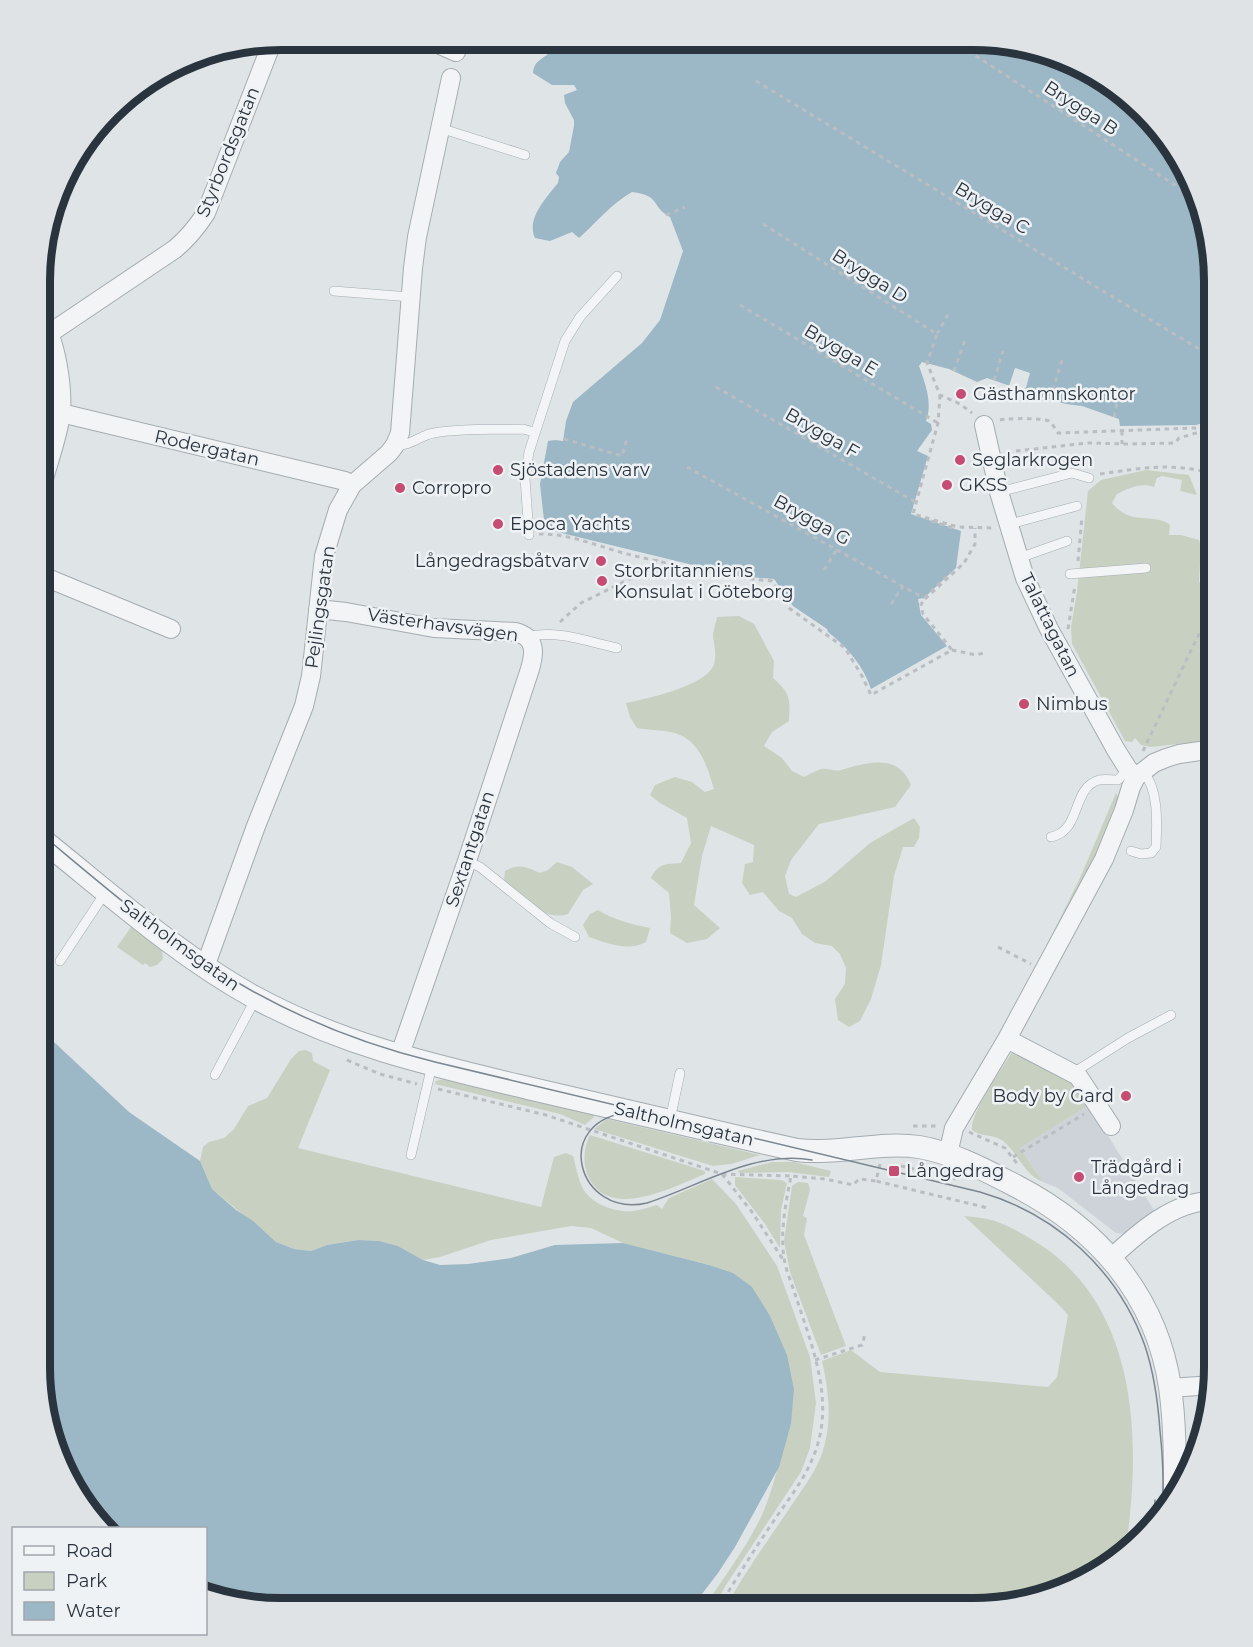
<svg xmlns="http://www.w3.org/2000/svg" width="1253" height="1647" font-family="Montserrat,sans-serif">
<style>
.built{fill:#cdd3d9}
.green{fill:#c8d1c1}
.water{fill:#9cb7c5}
.pier{fill:#dfe4e7}
.lines{fill:none;stroke-linecap:round;stroke-linejoin:round}
.service-casing{stroke:#a5acb1;stroke-width:10}
.minor-casing{stroke:#a5acb1;stroke-width:20}
.tertiary-casing{stroke:#a5acb1;stroke-width:24}
.path{stroke:#babec2;stroke-width:3;stroke-dasharray:4.5 4.5;stroke-linecap:butt}
.service{stroke:#f2f4f6;stroke-width:9}
.minor{stroke:#f2f4f6;stroke-width:18}
.tertiary{stroke:#f2f4f6;stroke-width:22}
.tram{stroke:#7a8690;stroke-width:1.5}
.poi-dot{fill:#c54c73;stroke:#eff2f5;stroke-width:2}
.labels{text-anchor:middle;dominant-baseline:central;stroke-width:5;stroke-linejoin:round;paint-order:stroke}
.street-label{font-size:18px;fill:#29343e;stroke:#eff2f5}
.poi-label{font-size:18px;fill:#29343e;stroke:#eff2f5;text-anchor:start}
.rim{fill:none;stroke:#29343e;stroke-width:8}
</style>
<rect width="100%" height="100%" fill="#dfe4e7"/>
<path class="built" d="M1089 1105 1155 1212 1125 1234 1116 1233 1058 1188 1043 1182 1020 1148Z"/>
<path class="green" d="M41 343C51 383 52 411 41 451Z
M1146 470 1189 475 1197 495 1180 491 1182 480 1162 476 1157 478 1154 487C1141 482 1129 488 1117 494L1112 503C1131 527 1154 512 1170 525L1169 535H1181L1199 540 1201 547 1199 581 1204 592 1208 615 1214 619V740L1151 747 1141 745 1135 738 1132 742 1125 741 1072 644 1071 627 1077 592 1088 491 1101 480Z
M739 616 754 624 774 661 773 678C791 694 790 698 789 721L772 732 764 746 782 758 792 771 804 777C809 775 816 770 822 769 828 768 834 772 841 770 867 762 899 753 911 785L895 807 819 824 791 860 785 876 789 894 796 897 826 881 870 843 914 818 920 827 919 838 914 847H903L894 876 881 965 871 999 860 1021 849 1027 838 1020 835 999 845 984 846 968 840 954 832 946 815 943 802 934 792 918 779 911 763 892 750 895 742 883 745 864 753 862 754 845 711 826 702 856 694 905 720 928 707 939 687 943 670 933 671 917 669 893 651 878C658 863 666 864 681 863L691 843 687 818 660 803 650 795 655 785 675 777 692 782 705 792 714 789C707 766 700 741 675 733 664 730 648 730 637 728L630 717 626 703C646 699 707 686 714 664 717 654 714 645 713 636 713 630 716 623 717 617Z
M1116 793 1119 799 1106 839 1044 956 1041 957 1080 878Z
M557 862 572 867 593 884 583 890 568 914C543 922 521 897 504 880L505 871C520 863 526 867 540 873L548 870Z
M598 910C614 920 631 924 650 928L646 942C628 952 606 943 589 937L583 925 590 914Z
M131 927 162 951 163 959 157 965 150 967 145 963 143 965 117 947Z
M1014 1049 1074 1083 1089 1105 1020 1148 1043 1182C1023 1174 1019 1154 1003 1141 993 1134 981 1137 972 1130 969 1115 1005 1064 1014 1049Z
M306 1050 312 1053 313 1061 330 1070 298 1148 541 1207 554 1157 566 1153 573 1156C576 1166 577 1175 581 1184 587 1203 615 1213 633 1211 641 1210 649 1207 657 1205L662 1209 669 1198 712 1179 736 1204 777 1266 810 1357 816 1403 810 1448 801 1472 726 1585 714 1607H704C723 1579 746 1548 761 1517 775 1487 780 1454 791 1424L709 1265 623 1243 591 1228 571 1226 491 1240 440 1257 423 1260 398 1246 379 1241 358 1240 327 1245 311 1251 294 1249 276 1242 212 1189 200 1161 203 1147 209 1142 224 1138 234 1129 248 1106 267 1098 291 1059 299 1051Z
M444 1079 594 1114V1117L585 1125 560 1114 435 1084 436 1081Z
M607 1119 760 1155 731 1164 713 1166 594 1129Z
M590 1135 705 1171V1174C675 1186 612 1220 590 1180 582 1165 583 1149 590 1135Z
M772 1162H794L831 1171 829 1177 788 1172 739 1173 738 1171Z
M735 1177 781 1180 787 1183 781 1210 780 1248 765 1224 735 1185Z
M798 1182 808 1183 810 1190 803 1216 807 1218 804 1235 846 1346 821 1355 790 1272 784 1241 792 1186Z
M964 1216C974 1217 985 1218 995 1221 1010 1226 1023 1234 1036 1242 1140 1306 1142 1445 1125 1553L1080 1583 973 1608 726 1607C745 1571 770 1538 793 1503 806 1484 820 1466 825 1443 832 1416 828 1388 822 1361L851 1350 880 1372 1048 1387 1057 1377 1068 1315 1057 1303Z"/>
<path class="water" d="M576 40 1005 41 1065 57 1119 89 1189 173 1214 280V418H1206V422L1196 425 1120 426 1119 419 1082 406 1066 404 1045 398 987 378 977 382 949 369 922 362 919 366C925 383 933 403 926 421L931 424 932 430 917 451 928 456 911 514 961 531 956 568 924 598 918 599 921 615 947 646 871 689C863 665 847 647 828 632L827 629 793 606 774 579 738 576 545 529 540 484 548 441 555 440 563 441 566 421 573 402 642 343 660 320 683 251 670 217C650 206 662 196 632 192 611 204 597 222 579 238L572 232 550 241 535 238C526 219 546 198 558 183L559 177 556 173 560 162 569 152 574 126V120L565 103 564 95 577 90 574 85H552L533 73C534 63 538 61 547 55L550 46Z
M40 1029 129 1112 200 1161 212 1189 236 1210 253 1221 276 1242 294 1249 311 1251 327 1245 358 1240 379 1241 398 1246 423 1260 440 1265 468 1264 511 1258 555 1245 623 1243 709 1265 733 1273 752 1287 770 1316 787 1355 794 1389 791 1424 779 1467 735 1547 718 1573 692 1607 249 1606 206 1590V1528H102L99 1526 64 1474 39 1367Z"/>
<path class="pier" d="M1015 368 1030 373 1025 391 1009 386Z"/>
<g class="lines">
<g class="service-casing">
<path id="service" d="M440 128 525 155
M334 291 410 297
M395 445C410 447 420 435 434 433 463 428 494 430 523 429L534 432
M999 492 1072 473 1089 478
M1010 524 1077 506
M529 535 525 478 529 452 565 341 580 317 617 276
M1019 558 1067 541
M1070 574 1146 568
M527 637C555 629 589 642 617 648
M1051 837C1082 831 1071 788 1099 780 1104 779 1112 780 1118 780L1128 769
M1131 851 1141 854 1151 853 1156 847C1157 823 1159 790 1143 771
M467 861 480 867 550 923 575 937
M60 961 105 893
M1073 1073 1128 1038 1171 1015
M215 1075 256 998
M670 1120 680 1073
M411 1155 432 1065"/>
</g>
<g class="minor-casing">
<path id="minor" d="M427 39 456 52 460 40
M50 333 175 249C188 238 197 227 206 213L273 40
M61 413 345 481 352 485
M984 425 999 492 1025 578 1049 629 1116 750 1128 769 1136 777
M41 490C47 465 58 438 61 413 63 386 56 339 41 318
M40 575 171 629
M318 609 346 612 434 628 516 632C536 638 535 652 530 669L467 861 399 1057
M205 967 256 826 304 706 311 676 324 556 338 510 352 485 389 453 395 445 400 433 413 268 417 237 451 78
M1007 1039 1078 1076 1111 1126
M948 1154 954 1128 1007 1039 1104 859 1124 810 1131 787 1136 777 1154 763 1166 758 1179 754 1214 749
M1111 1258C1138 1233 1174 1200 1214 1201
M1170 1388 1213 1385"/>
</g>
<g class="tertiary-casing">
<path id="tertiary" d="M40 838C109 893 176 954 254 997 342 1045 431 1065 528 1088 617 1109 707 1130 797 1150 838 1155 879 1141 919 1147 954 1153 985 1170 1016 1186 1097 1228 1156 1294 1170 1387 1175 1423 1175 1460 1175 1496"/>
</g>
<path class="path" d="M953 41 1195 198
M756 81 1214 358
M666 215 685 207
M763 224 937 334 927 363 940 395 960 404 972 413
M740 305 938 423
M937 334 950 311
M954 371 966 337
M994 380 1003 351
M716 387 917 503
M940 395 938 423 913 514 958 527 994 528
M1050 399 1063 357
M1114 417 1120 390
M1000 420C1007 418 1043 418 1049 421 1053 424 1055 429 1058 433L1194 428 1214 432
M1122 431V444
M564 439 622 456 627 439
M1007 452 1088 443 1127 444 1175 443 1179 438 1203 431
M687 467 924 598
M1209 473 1214 457
M1100 474C1144 468 1169 462 1214 474
M931 521 953 528
M539 534C571 533 604 549 635 556 680 566 726 577 772 581L789 608 845 648 862 676 871 695 952 650 923 614 921 604 926 599
M1078 561 1082 517
M824 570 837 549
M924 598 951 572
M925 599 964 563 975 544V528
M891 604 903 586
M560 622 581 603 652 568 656 565 657 559
M1068 629 1075 585
M952 650 976 655 984 653
M1143 751 1196 640 1207 620 1214 615
M998 947 1031 964
M347 1060 380 1074 417 1084
M438 1089 546 1115 722 1174 752 1212 784 1261
M913 1126H939
M969 1132 1005 1148 1019 1166
M1013 1157 1084 1114
M880 1164 876 1181 988 1208
M901 1166 956 1179
M722 1174 791 1176
M815 1360 862 1345 865 1334
M719 1607C736 1579 754 1550 773 1522 792 1494 813 1469 820 1435 830 1389 810 1340 796 1297 792 1284 786 1271 784 1258 780 1231 786 1202 791 1176L825 1179 853 1185 859 1179 876 1181"/>
<use href="#service" class="service"/>
<use href="#minor" class="minor"/>
<use href="#tertiary" class="tertiary"/>
<path class="tram" d="M40 833C93 877 147 924 206 963 276 1009 353 1042 435 1062L980 1192C1056 1214 1118 1270 1145 1346 1154 1373 1158 1402 1160 1431 1163 1458 1164 1486 1162 1514
M631 1112C549 1120 578 1219 647 1203 700 1186 754 1150 812 1160
M1153 1524 1155 1500"/>
</g>
<g class="poi-dot">
<circle cx="961" cy="394" r="6"/>
<circle cx="960" cy="460" r="6"/>
<circle cx="498" cy="470" r="6"/>
<circle cx="947" cy="485" r="6"/>
<circle cx="400" cy="488" r="6"/>
<circle cx="498" cy="524" r="6"/>
<circle cx="601" cy="561" r="6"/>
<circle cx="602" cy="581" r="6"/>
<circle cx="1024" cy="704" r="6"/>
<circle cx="1126" cy="1096" r="6"/>
<rect x="888" y="1165" width="12" height="12" rx="3"/>
<circle cx="1079" cy="1177" r="6"/>
</g>
<g class="labels">
<g class="street-label">
<text transform="translate(1081 108) rotate(33)">Brygga B</text>
<text transform="translate(228 152) rotate(-68)">Styrbordsgatan</text>
<text transform="translate(992 208) rotate(31)">Brygga C</text>
<text transform="translate(870 276) rotate(32)">Brygga D</text>
<text transform="translate(841 350) rotate(31)">Brygga E</text>
<text transform="translate(822 433) rotate(30)">Brygga F</text>
<text transform="translate(207 448) rotate(13)">Rodergatan</text>
<text transform="translate(812 520) rotate(29)">Brygga G</text>
<text transform="translate(320 607) rotate(-82)">Pejlingsgatan</text>
<text transform="translate(443 625) rotate(8)">Västerhavsvägen</text>
<text transform="translate(1050 625) rotate(64)">Talattagatan</text>
<text transform="translate(470 849) rotate(-72)">Sextantgatan</text>
<text transform="translate(180 945) rotate(36)">Saltholmsgatan</text>
<text transform="translate(684 1124) rotate(13)">Saltholmsgatan</text>
</g>
<g class="poi-label">
<text x="973" y="394">Gästhamnskontor</text>
<text x="972" y="460">Seglarkrogen</text>
<text x="510" y="470">Sjöstadens varv</text>
<text x="959" y="485">GKSS</text>
<text x="412" y="488">Corropro</text>
<text x="510" y="524">Epoca Yachts</text>
<text x="589" y="561" text-anchor="end">Långedragsbåtvarv</text>
<text x="614" y="571">Storbritanniens<tspan x="614" dy="21">Konsulat i Göteborg</tspan></text>
<text x="1036" y="704">Nimbus</text>
<text x="1114" y="1096" text-anchor="end">Body by Gard</text>
<text x="1091" y="1167">Trädgård i<tspan x="1091" dy="21">Långedrag</tspan></text>
<text x="906" y="1171">Långedrag</text>
</g>
</g>
<path d="M0 0H1253V1647H0ZM281 50H973A231 231 0 0 1 1204 281V1367A231 231 0 0 1 973 1598H281A231 231 0 0 1 50 1367V281A231 231 0 0 1 281 50Z" fill="#dfe3e6" fill-rule="evenodd"/>
<path class="rim" d="M281 50H973A231 231 0 0 1 1204 281V1367A231 231 0 0 1 973 1598H281A231 231 0 0 1 50 1367V281A231 231 0 0 1 281 50Z"/>
<rect x="12" y="1527" width="195" height="108" fill="#eff2f5" stroke="#a0a6ac" stroke-width="1.5"/>
<rect x="24" y="1546" width="30" height="9" fill="#f2f4f6" stroke="#a0a6ac" stroke-width="1.5"/>
<text x="66" y="1557" font-size="18" fill="#29343e">Road</text>
<rect x="24" y="1572" width="30" height="18" fill="#c8d1c1" stroke="#a0a6ac" stroke-width="1.5"/>
<text x="66" y="1587" font-size="18" fill="#29343e">Park</text>
<rect x="24" y="1602" width="30" height="18" fill="#9cb7c5" stroke="#a0a6ac" stroke-width="1.5"/>
<text x="66" y="1617" font-size="18" fill="#29343e">Water</text>
</svg>
